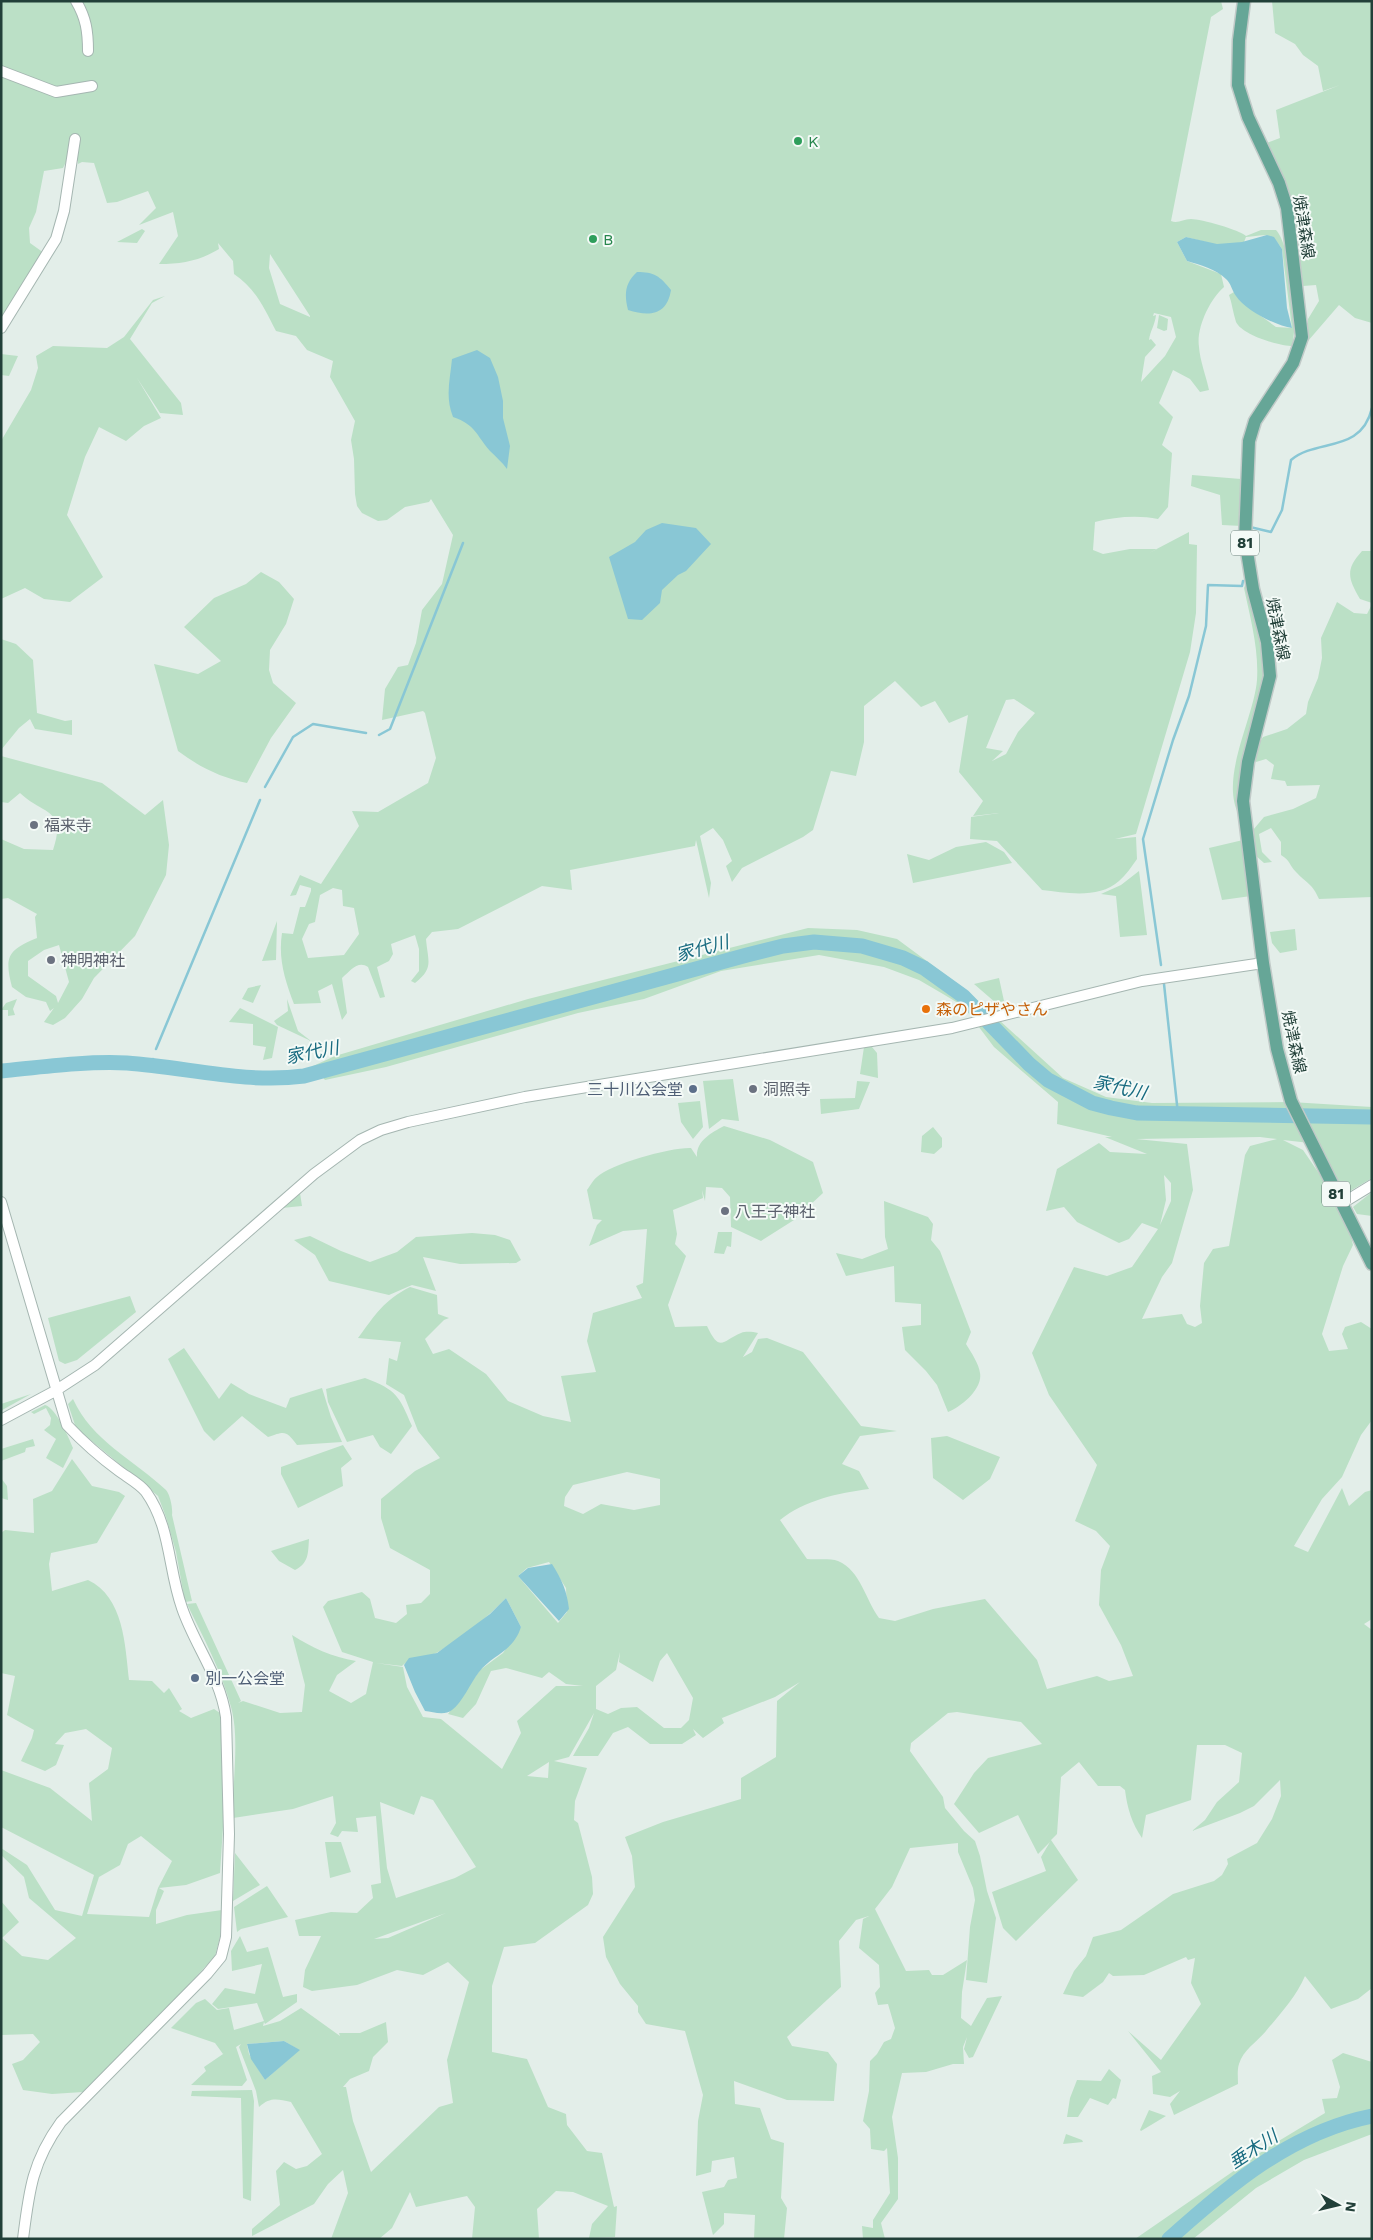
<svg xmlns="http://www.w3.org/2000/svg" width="1373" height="2240" font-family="'Work Sans','Noto Sans JP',sans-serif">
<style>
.green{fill:#bbe0c6;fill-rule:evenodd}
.water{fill:#89c7d5}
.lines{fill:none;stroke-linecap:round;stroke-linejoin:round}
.stream{stroke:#89c7d5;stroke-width:2.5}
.river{stroke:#89c7d5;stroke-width:15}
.tertiary-casing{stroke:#a5b6b1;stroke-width:12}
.primary-casing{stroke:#c1cac8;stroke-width:15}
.tertiary{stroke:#fff;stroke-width:10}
.primary{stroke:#66a697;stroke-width:12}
.leisure-dot{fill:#2e9e5b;stroke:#f4faf7;stroke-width:2}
.worship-dot{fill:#6b7280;stroke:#f4faf7;stroke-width:2}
.food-dot{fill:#e8710a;stroke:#f4faf7;stroke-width:2}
.service-dot{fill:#5c6f8a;stroke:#f4faf7;stroke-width:2}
.labels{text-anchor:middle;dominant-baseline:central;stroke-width:4;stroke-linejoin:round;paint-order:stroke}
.shield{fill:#f4faf7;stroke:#617872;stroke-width:1}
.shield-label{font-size:15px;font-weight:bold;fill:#224039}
.leisure-label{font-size:16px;fill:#27864d;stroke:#f4faf7;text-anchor:start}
.street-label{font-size:16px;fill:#224039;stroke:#f4faf7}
.worship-label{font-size:16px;fill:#5b616d;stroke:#f4faf7;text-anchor:start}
.food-label{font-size:16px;fill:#c56008;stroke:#f4faf7;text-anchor:start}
.service-label{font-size:16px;fill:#4e5e75;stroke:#f4faf7;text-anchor:end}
.water-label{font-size:18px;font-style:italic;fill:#186b80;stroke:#f4faf7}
</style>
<rect width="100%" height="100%" fill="#e3eee9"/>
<path class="green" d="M1 1H1221L1223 9 1211 17 1171 221C1178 224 1183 219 1191 219 1201 219 1240 230 1246 236L1261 230H1276C1289 244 1294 297 1295 318 1295 327 1293 336 1293 346 1279 346 1242 335 1236 322 1233 313 1232 303 1229 295L1234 292 1243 303 1276 327 1292 328 1282 249C1271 231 1265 235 1246 237L1244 242 1221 246 1186 237 1177 242 1187 261 1221 274 1224 287C1210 299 1196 328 1199 347 1200 361 1206 376 1209 390L1200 392 1190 379 1173 370 1159 403 1173 417 1162 445 1172 453 1168 507 1158 519C1138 515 1114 517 1095 522L1093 550 1103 554 1130 549H1157L1149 553 1189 532V544L1197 545 1196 613 1190 652 1136 834 1115 839 1136 837 1137 859C1132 866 1126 875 1119 881 1099 899 1067 893 1042 890L997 841 970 839 971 817 999 813 973 816 983 801 959 772 968 715 949 723 935 701 921 707 895 681 864 706V742L856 776 831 771 813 830 803 837 742 868 732 882 726 866 732 861 723 840 713 828 700 836 711 883 709 898 696 840 695 846 570 870 572 890 542 886 458 929 432 932 426 939C428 962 434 968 415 983L411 981 419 971V949L415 935 391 944 393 954 389 961 377 967 385 997 380 998 368 967C358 960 350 971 342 978L347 1013 342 1020 332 984 318 991 321 1003 294 1004C285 980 278 959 282 933L293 934 300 907H305L311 891V888L300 885 296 895 290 896 300 875 321 884 359 826 352 811 378 812 428 783 436 758 425 713 423 711 382 720 385 689 398 667 408 665 416 643 422 610 442 584 453 535 431 499 429 502 405 507 387 520 378 521 362 513 357 506 355 494 354 459 351 440 355 421 330 377 333 361 307 350 296 336 276 331C264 308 256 289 234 274L233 261 218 243 219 249C199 261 182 264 159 264L178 236 173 212 139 225 156 208 148 191 117 202 107 203 94 163 82 162 78 164V161L67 160 63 168 44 171 36 212 29 228 30 243 44 253 1 320ZM270 254 310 316V317L280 304 269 268ZM1154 313 1171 317 1176 337 1165 356 1141 382 1145 357 1156 345 1151 339 1149 340C1150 331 1155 325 1156 315L1153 316ZM1014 699 1035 713 1018 732 1006 754 992 761 1003 751 986 748 1006 700ZM333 888 342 890 343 906 354 908 359 934 344 955 308 958 302 939 309 924 315 922 320 895Z
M1272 1H1372V323L1355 318 1339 305 1308 341V319L1319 301 1316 285 1303 286 1293 214 1298 211 1289 215 1264 144 1280 138 1276 110 1340 85 1323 91 1318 66 1303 55 1295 44 1275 33Z
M142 229 145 231 137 243 117 242Z
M165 296 152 303 130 339 181 403 183 415 160 413 137 378 161 418 144 426 126 441 99 427 85 457 67 515 103 577 70 602 44 599 25 588 1 599V441L31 390 38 368 36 356 53 346 107 348 124 337 153 300Z
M1159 315 1168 319 1167 330 1164 331 1157 328Z
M1 354 18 356 9 376 1 375Z
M1192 475 1241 479 1242 526 1222 525 1220 495 1191 486Z
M1362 551H1372V603L1360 599C1348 578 1345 570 1362 551Z
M261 572 279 582 294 599 286 624 270 650 269 670 273 683 296 703 271 738 247 783C222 778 199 767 178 751L154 664 198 674 221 661 184 627 214 598 246 584Z
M1247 580 1264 647 1265 674 1239 815C1219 778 1254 718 1257 680 1259 649 1250 617 1244 588Z
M1337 602 1354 613 1367 614 1372 604V897L1319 899C1312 883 1307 884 1296 872 1289 865 1291 861 1281 855V842L1271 828 1259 834 1262 852 1272 862 1264 863 1255 855 1253 830 1264 817 1293 809 1316 798 1320 785 1287 786 1285 781 1271 779 1274 765 1266 759 1256 762V748L1263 737 1287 729 1306 714 1308 702 1318 678 1322 658 1321 638Z
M1 639 16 644 33 660 37 713 65 721 72 720V735L35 729 30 719 19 728 1 750Z
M1 756 102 783 145 815 163 800 169 845 166 875 135 936 94 978 82 999 65 1018 53 1025 44 1022 54 1008 50 1011 46 1002 26 997 12 987C4 956 8 950 37 938L35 917 37 914 8 898 1 899V839L24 849 53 850C67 808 43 815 20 793L8 803 1 802ZM59 945 69 982 58 1003 56 996 28 976V961L44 950Z
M1243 840 1251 896 1222 900 1209 848Z
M986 842 1004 852 1012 863 913 883 907 854 929 860 956 847Z
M1139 871 1147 935 1120 937 1116 896 1101 894 1121 885Z
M277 921 276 960 262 961Z
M808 928 857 930 897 939 966 990 1063 1078 1106 1097 1152 1103 1291 1102 1372 1107V1178L1345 1194 1313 1142 1310 1143 1283 1140 1303 1150 1344 1210 1353 1245 1343 1266 1322 1334 1329 1351 1348 1349 1342 1334 1345 1327 1361 1322 1372 1329V1420L1361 1435 1342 1477 1322 1499 1294 1546 1308 1552 1342 1488 1349 1506 1365 1492 1372 1490V1619L1364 1624 1372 1630V1988L1358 1999 1331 2009 1305 1976C1296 1997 1280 2014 1266 2031 1257 2042 1243 2050 1239 2064 1237 2070 1238 2078 1238 2084L1174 2115 1170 2104 1180 2091 1170 2097 1153 2094 1152 2076 1161 2072 1128 2031 1161 2060 1201 2004 1191 1983 1195 1958 1188 1960 1186 1957 1144 1975 1113 1976 1109 1973 1103 1982 1083 1997 1063 1994 1074 1971 1086 1956 1093 1937 1121 1930 1173 1894 1214 1881 1222 1875 1228 1864 1227 1859 1257 1843 1272 1819 1281 1796 1280 1780 1254 1806 1240 1813 1192 1831 1205 1820 1217 1802 1239 1782 1242 1753 1225 1745H1197L1191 1800 1146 1815 1142 1838C1132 1824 1127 1807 1125 1790L1120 1786H1098L1079 1762 1061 1777 1057 1834 1051 1840 1078 1880 1016 1941 1003 1928 992 1892 1046 1871 1041 1857 1050 1842 1038 1854 1018 1815 979 1833 954 1804 974 1773 988 1758 1042 1744 1021 1722 957 1712 948 1713 911 1743 910 1751 943 1797 945 1808 964 1831 975 1841 980 1856 987 1891 996 1918 987 1983 966 1980 970 1927 975 1900 973 1888 958 1852V1843L910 1848 892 1887 875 1909 906 1971 929 1970 932 1975H943L967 1960 962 1992 961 2018 971 2026 987 1998 1002 1996 973 2057 969 2058 964 2049 967 2037 963 2047 964 2064H953L926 2072 902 2073 892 2117 898 2158V2199L881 2223 885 2239H863L862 2226 873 2228V2220L890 2193 887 2148 884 2151 871 2149 870 2129 863 2121 869 2091 870 2061 877 2054 884 2042 891 2039 895 2028 888 2004 878 2005 875 1993 880 1987 879 1965 859 1948 863 1919 869 1916 856 1920 839 1941 841 1987 787 2037 792 2046 828 2052 837 2064 834 2101 787 2100 734 2081 735 2104 760 2108 771 2139 784 2143 781 2198 787 2208 784 2239H754L755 2215 724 2213V2224L713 2235 702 2192 724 2187 728 2180 737 2178 734 2157 712 2161 711 2172 696 2176 698 2121 703 2095 685 2031 646 2024 638 2012V2006L620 1984 606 1957 603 1937 635 1887 632 1856 625 1837 663 1822 741 1799V1778L776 1757 777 1701 800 1682 775 1697 722 1718 721 1716 724 1723 703 1738 693 1729 696 1735 682 1744H650L628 1727 613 1733 598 1756H573L589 1728 594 1713 569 1757 554 1761 587 1768 575 1801 574 1820 578 1823 592 1877 593 1894 588 1905 535 1943 504 1947 492 1986V2052L527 2059 548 2107 566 2114 567 2125 587 2151 602 2153 614 2207 617 2206 615 2237 589 2238 592 2224 608 2206 573 2192 556 2191 537 2209 539 2239H472L475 2207 467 2196 416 2207 410 2192 392 2228 379 2239H331L348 2193 343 2170 328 2184 314 2204 252 2236V2229L280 2205 276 2171 284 2162 296 2169 307 2166 322 2154 291 2102C277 2099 270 2097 259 2107L256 2091 239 2047 241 2044 236 2047 247 2080 242 2086 191 2085 206 2071 204 2067 226 2052 223 2054 215 2043 171 2028 196 2003 205 1999 217 2010 229 2008 234 2030 264 2021 257 2003 218 2009 212 2004 225 1988 255 1994 262 1964 232 1971 231 1951 240 1936 247 1952 268 1947 283 1997 297 1994V2002L265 2024 264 2022 263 2026 280 2021 301 2008 340 2036 339 2033H360L386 2022 388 2042 373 2057 369 2071 350 2079 343 2087H346L353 2121 371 2172 439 2107 453 2103 447 2060 469 1982 448 1962 423 1975 397 1970 357 1985 312 1991 303 1987 305 1970 321 1936H299L295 1920 331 1912 357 1913 373 1898 371 1885 381 1883 376 1816 356 1818 358 1832 342 1831 338 1837 330 1834 336 1823 333 1796 293 1809 233 1818C232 1783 240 1739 231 1707 222 1672 203 1637 187 1604L196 1603 241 1701 238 1703 243 1701 280 1713 302 1712 305 1685 292 1635C313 1648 332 1657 356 1661L337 1675 329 1691 351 1703 366 1694 373 1662 342 1652 323 1607 328 1601 362 1592 370 1599 375 1618 396 1623 407 1614 406 1605 421 1603 430 1594V1570L390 1548 381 1518V1499L415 1471 440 1458 418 1431 404 1395 386 1384 389 1358 397 1361 401 1342 358 1338C376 1314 383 1301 410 1287L437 1295 438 1314 449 1318 444 1320 425 1339 433 1354 449 1349 486 1374 508 1401 543 1416 571 1422 561 1376 596 1372 587 1341 593 1313 642 1298 636 1286 643 1283 647 1229 623 1231 589 1246 597 1225 602 1220 593 1219 587 1190C590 1186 593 1180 597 1177 610 1164 672 1147 691 1148L697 1157C696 1141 711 1133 724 1126L770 1140 813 1162 823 1193 794 1220 761 1241 731 1227 730 1197 722 1188 706 1187 705 1201 702 1190 703 1198 673 1210 677 1234 675 1244 686 1256 668 1305 675 1327 707 1326C720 1354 723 1340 741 1333 746 1331 753 1332 758 1333L743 1357 752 1352 758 1339 767 1338 803 1352 861 1426 897 1431 860 1436 842 1464 859 1471 869 1489C838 1493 805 1500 780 1520L807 1559C816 1560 830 1558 838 1561 861 1571 865 1599 879 1618L895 1621 933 1609 985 1599 1037 1660 1047 1689 1097 1676 1109 1681 1133 1676 1121 1645 1099 1605 1101 1570 1110 1546 1096 1531 1075 1521 1097 1465 1049 1395 1032 1353 1074 1267 1107 1276 1132 1267 1158 1229 1142 1223 1129 1239 1119 1243 1077 1222 1064 1207 1046 1211 1057 1169 1099 1143 1110 1152 1147 1154 1105 1137H1112L1057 1124 1058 1102 994 1047 963 1006 943 994 919 980 884 967 819 955 721 971 644 999 578 1013 386 1067 325 1080 313 1066 335 1056 528 999ZM1260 1137 1277 1139 1250 1146 1245 1155 1229 1246 1213 1249 1204 1263 1200 1306 1202 1323 1195 1327 1187 1324 1182 1314 1142 1319 1162 1277 1172 1263 1193 1190 1187 1144 1136 1139ZM1164 1175 1171 1183V1201L1160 1225 1166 1200ZM627 1472 660 1479V1505L634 1510 601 1504 583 1514 564 1506 565 1497 573 1485ZM549 1562 566 1588 567 1612 558 1623 518 1576 527 1568ZM506 1598 521 1627 503 1653 480 1670 448 1714 463 1718 476 1704 491 1671 506 1668 542 1678 549 1672 566 1684 583 1686H556L517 1721 521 1733 502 1769 441 1719 423 1717 407 1687 403 1667 376 1663 402 1666C412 1656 426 1659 438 1652 463 1637 487 1618 506 1598ZM620 1652 619 1662 653 1682 660 1661 667 1653 693 1698 689 1720 681 1728H664L637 1707 621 1708 608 1714 596 1709V1686L616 1670ZM549 1762 548 1778 527 1776ZM421 1796 433 1800 476 1867 455 1878 396 1898 387 1868 380 1802 414 1815ZM446 1913 388 1938 374 1939ZM284 2041 299 2050 265 2080 249 2054 247 2044Z
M1295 929 1297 950 1280 953 1272 943 1270 932Z
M999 978 1004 1001 996 1003 974 984Z
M261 985 253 1003 242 999 248 988Z
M17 999 13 1009 15 1015 8 1016V1010H1L6 1003Z
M287 999 298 1031 311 1041 277 1025 274 1021 288 1011Z
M240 1008 278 1027 272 1058 263 1060 266 1047 253 1045V1024L229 1022Z
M864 1047H872L877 1053 878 1078 860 1074Z
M733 1079 739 1121 722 1119 709 1129 703 1081Z
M857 1081 870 1082 859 1109 821 1114 820 1099 855 1098Z
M700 1101 703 1127 693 1139 681 1122 678 1103Z
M933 1127 942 1138V1147L934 1154 921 1152 922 1136Z
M1372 1192V1216L1357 1214 1353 1207Z
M300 1193 302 1206 281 1208Z
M884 1201 928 1217 933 1224 931 1240 940 1251 971 1332 966 1344C971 1352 979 1364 980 1373 983 1389 961 1407 948 1412L937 1385 926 1371 905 1350 902 1327 921 1325V1304L895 1302 894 1266 846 1276 836 1253 862 1259 888 1249 885 1237Z
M718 1232H732L731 1247 727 1246 724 1254 714 1253Z
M472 1233 495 1235 510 1240 521 1260 516 1263 460 1264 423 1257 436 1291 412 1285 389 1295 329 1281 315 1255 294 1240 310 1236 341 1251 370 1262 397 1252 416 1237Z
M130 1296 136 1312 77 1360 65 1364 59 1361 48 1318Z
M184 1348 219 1399 231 1383 249 1394 286 1408 290 1398 322 1388 331 1417 342 1442 297 1445C286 1430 285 1431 268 1437L242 1416 214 1441 204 1431 168 1359Z
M365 1378C397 1390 399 1396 412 1426L391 1454 380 1447 373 1435 347 1442 328 1402 326 1389Z
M31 1394 4 1409 1 1411V1404Z
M73 1399C92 1441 134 1460 166 1490 170 1494 173 1509 172 1515L192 1601 185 1602 176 1552 166 1517 158 1496 76 1428 68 1404Z
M45 1405C56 1408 69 1438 73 1448L63 1468 46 1458 56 1439 44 1430 50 1425 51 1418 46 1408 34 1414 31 1412Z
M947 1436 1000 1457 990 1479 963 1500 933 1478 931 1438Z
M33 1439 35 1446 26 1448 25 1452 1 1461V1449Z
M343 1445 352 1459 341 1468 343 1486 298 1508 281 1474V1467Z
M72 1459 92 1486 119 1492 125 1496 97 1543 51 1553 49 1564 52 1591 88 1580C124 1597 125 1645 129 1680L152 1681 164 1693 169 1688 182 1709 179 1711 191 1718 214 1709 223 1715 225 1796 220 1873 186 1885 159 1888 164 1891 156 1910V1924L187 1915 222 1910 220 1937 215 1956 172 2003 83 2092 52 2094 23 2090 12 2064 23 2060 40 2042 33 2034 1 2035V1901L19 1922 2 1938 22 1956 48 1960 76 1938 29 1898 24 1877 1 1855V1848L27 1865 55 1910 82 1916 94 1875 1 1827V1770L50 1788 92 1821 89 1783 108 1769 112 1748 86 1729 65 1733 55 1744 64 1745 56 1765 45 1771 21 1761 32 1738 34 1730 7 1715 15 1676 1 1673V1533L5 1530 34 1533 33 1499 52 1491ZM141 1836 172 1861 158 1888 149 1917 87 1914 99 1877 120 1865 128 1844Z
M1 1478 7 1486 8 1500 1 1498Z
M309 1539C308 1553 309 1563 295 1570L279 1561 271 1551Z
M325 1842H341L351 1872 330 1878Z
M235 1853 260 1885 233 1901Z
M267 1886 288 1917 241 1929 237 1932 234 1907Z
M1343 2053 1372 2062V2134L1304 2160 1256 2188 1193 2239H1135L1267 2148 1325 2113 1322 2099 1337 2098 1340 2087 1332 2060Z
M1109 2069 1121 2080 1116 2099 1113 2098 1108 2105 1090 2098 1078 2117H1067L1070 2098 1077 2080 1101 2081Z
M252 2090 254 2101 251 2201 243 2198 241 2098 191 2096 192 2091Z
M1149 2110 1166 2116 1141 2131 1140 2130Z
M1066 2134 1082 2140 1083 2142 1063 2144Z"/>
<path class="water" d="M1267 235 1274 237 1282 249 1287 308 1292 328C1276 326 1245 310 1236 296 1232 291 1231 283 1226 279 1216 269 1200 265 1187 261L1177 242 1186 237 1217 244 1242 242Z
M637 272C654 272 660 276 671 290 667 315 650 317 628 310 624 294 625 283 637 272Z
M477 350 490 358 498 377 503 401V418L510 446 507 469C502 462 496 457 490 451 476 435 476 425 453 417 445 397 450 380 452 359Z
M662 523 696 528 711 544 686 571 678 575 662 590 660 603 642 620 628 619 609 557 635 542 646 530Z
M552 1564C562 1580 567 1591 569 1609L559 1621 518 1576 528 1568Z
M506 1598 521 1627C513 1652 493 1654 479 1672 471 1682 462 1703 452 1710 445 1716 433 1712 425 1711L415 1692 404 1665 409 1658 437 1653 490 1614Z
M284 2041 300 2050 265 2080 251 2059 247 2044Z"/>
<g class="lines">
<path class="stream" d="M1250 527 1271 532 1282 510 1291 460C1317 438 1361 454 1372 408
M379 735 390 729 463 543
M265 787 293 737 313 724 366 733
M1161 965 1143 839 1173 740 1189 696 1206 626 1208 585 1242 586 1243 581
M1164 984 1178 1114
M156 1049 260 800
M153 1066V1059"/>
<path class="river" d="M1 1071C42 1067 85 1061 127 1063 186 1067 245 1084 304 1076L747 955 783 946 814 942 862 946 903 958 924 968 963 996 1029 1064 1048 1080 1092 1103 1111 1108 1137 1113 1372 1117
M1169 2239C1228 2186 1291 2132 1372 2116"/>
<g class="tertiary-casing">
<path id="tertiary" d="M76 1C86 18 88 31 88 51
M1 71 56 92 92 86
M1 328 56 239 64 211 75 139
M1 1202 67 1425C83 1442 100 1457 119 1471 127 1477 140 1484 146 1492 171 1527 168 1569 182 1608 195 1646 220 1676 226 1717L229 1834 226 1937 221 1957 207 1974 61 2122C32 2162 29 2191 23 2239
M1341 1204 1372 1185
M1 1420 55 1391 95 1365 314 1174 360 1140 381 1130 408 1122 525 1097 952 1028 1142 981 1263 963"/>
</g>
<g class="primary-casing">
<path id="primary" d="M1244 1 1239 40 1238 85 1248 117 1279 183 1287 208 1302 337 1293 363 1255 421 1249 441 1245 539 1253 589 1267 642 1270 676 1248 762 1243 801 1263 963 1277 1049 1291 1101 1372 1264"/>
</g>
<use href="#tertiary" class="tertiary"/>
<use href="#primary" class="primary"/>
</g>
<g class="leisure-dot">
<circle cx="798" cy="141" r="5"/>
<circle cx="593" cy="239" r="5"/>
</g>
<g class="worship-dot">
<circle cx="34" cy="825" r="5"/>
<circle cx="51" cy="960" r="5"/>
<circle cx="753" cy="1089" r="5"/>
<circle cx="725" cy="1211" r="5"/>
</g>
<circle class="food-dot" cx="926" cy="1009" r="5"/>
<g class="service-dot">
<circle cx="693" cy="1089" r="5"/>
<circle cx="195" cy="1678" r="5"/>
</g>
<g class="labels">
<g class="shield">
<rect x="1231" y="530.5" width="28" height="25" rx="4"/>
<rect x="1322" y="1181.5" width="28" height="25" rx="4"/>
</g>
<g class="shield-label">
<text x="1245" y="543">81</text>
<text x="1336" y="1194">81</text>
</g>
<g class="leisure-label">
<text x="808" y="141">K</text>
<text x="603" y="239">B</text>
</g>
<g class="street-label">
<text transform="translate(1304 227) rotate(81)">焼津森線</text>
<text transform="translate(1278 629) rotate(79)">焼津森線</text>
<text transform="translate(1294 1042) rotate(78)">焼津森線</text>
</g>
<g class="worship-label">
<text x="44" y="825">福来寺</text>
<text x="61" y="960">神明神社</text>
<text x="763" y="1089">洞照寺</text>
<text x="735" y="1211">八王子神社</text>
</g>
<g class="food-label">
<text x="936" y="1009">森のピザやさん</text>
</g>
<g class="service-label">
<text x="683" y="1089">三十川公会堂</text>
<text x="205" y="1678" text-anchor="start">別一公会堂</text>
</g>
<g class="water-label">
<text transform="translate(702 948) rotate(-15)">家代川</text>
<text transform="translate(312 1052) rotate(-11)">家代川</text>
<text transform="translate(1120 1087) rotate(13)">家代川</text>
<text transform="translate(1253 2149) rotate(-33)">垂木川</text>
</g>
</g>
<rect width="1373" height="2240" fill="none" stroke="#224039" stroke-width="5"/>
<g transform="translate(1338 2205) rotate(98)" stroke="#f4faf7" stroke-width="4" paint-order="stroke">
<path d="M0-4L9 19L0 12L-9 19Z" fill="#224039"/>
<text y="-8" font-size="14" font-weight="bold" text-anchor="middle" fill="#224039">N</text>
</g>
</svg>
